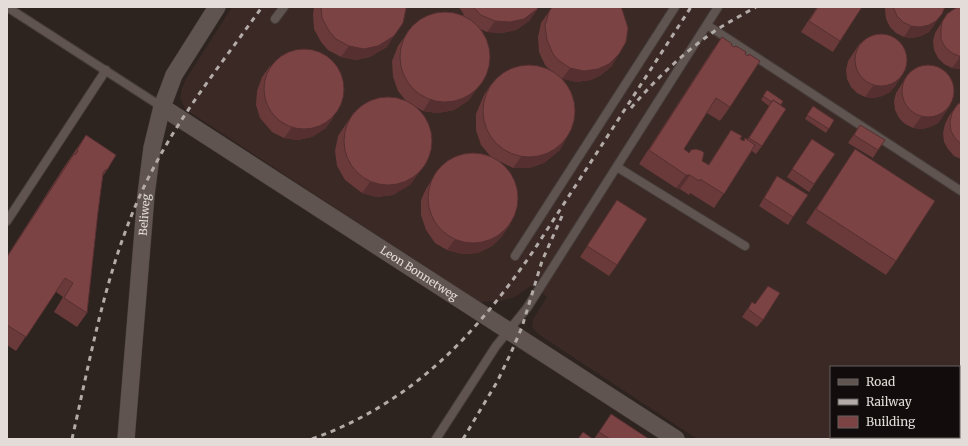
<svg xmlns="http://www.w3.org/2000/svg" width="968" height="446" font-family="Merriweather,serif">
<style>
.built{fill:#3a2924;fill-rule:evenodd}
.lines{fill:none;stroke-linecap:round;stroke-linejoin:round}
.service-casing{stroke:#463e3b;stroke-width:10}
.minor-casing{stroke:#463e3b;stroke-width:18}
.service{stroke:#605450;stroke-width:8}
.minor{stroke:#605450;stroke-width:17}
.rail{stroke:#b3aba8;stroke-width:3;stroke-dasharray:5 5;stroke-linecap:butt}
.wall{fill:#6a3a3a}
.shaded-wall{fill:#562f30}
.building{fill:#7b4344;stroke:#562f30}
.labels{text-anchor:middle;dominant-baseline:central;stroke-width:3.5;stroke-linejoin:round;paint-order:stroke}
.street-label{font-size:11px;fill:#e3dcd9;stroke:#120d0c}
</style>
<rect width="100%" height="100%" fill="#2d231f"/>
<path class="built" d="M232 7H961V438L697 439 538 334 532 327 533 319 547 297 531 286 515 297 501 301 478 302 185 109 180 98 182 88 187 77ZM831 367H959V437H831Z"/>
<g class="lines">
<g class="service-casing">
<path id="service" d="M7 7 162 107
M275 19 284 7
M707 25 961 191
M617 167 745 246
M7 221 106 70
M515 256 675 7
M436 439 496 346 527 308 718 7"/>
</g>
<g class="minor-casing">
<g id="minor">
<path id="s1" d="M162 107 676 439"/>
<path id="s2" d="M126 439 146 195 152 148 162 107 174 75 217 7"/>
</g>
</g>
<use href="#service" class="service"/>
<use href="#minor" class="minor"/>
<path class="rail" d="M631 108C654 81 680 56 709 35 723 25 740 16 756 7
M72 439C93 347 109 251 154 167 183 111 225 59 262 7
M312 439C412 403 475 336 534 250L691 7
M463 439 497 382 510 355 522 327 542 261 562 216"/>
</g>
<path class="wall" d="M314 7H406L387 47 370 57 356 60 341 57 328 50 321 42 314 29 313 14Z
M459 7H539L529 21 516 30 502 33 487 32 480 29 485 78 468 101 454 110 438 113 423 111 416 107 411 184 393 195 377 197 362 193 345 180 337 166 335 151 338 136 354 112 406 101 398 91 393 77 392 61 398 46 413 25 464 15Z
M552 7 612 66 601 75 591 80 576 82 562 78 560 150 544 163 529 168H513L499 161 503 235 492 246 478 253 462 254 447 250 435 243 426 230 421 215V200L426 189 433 178 491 157 481 145 476 130V114L484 95 491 84 550 70 545 65 539 52 538 37 541 23Z
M817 7H862L840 41 833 52 801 32Z
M885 7H945L934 25 929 32 921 36 912 38 904 37 896 33 890 27 886 19 885 10Z
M954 9 961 69 952 68 944 64 938 58 934 50 933 41 935 33 947 14Z
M722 37 731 45 748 56 749 54 730 107 720 121 707 113 684 149 708 165 731 130 740 139 743 141 745 138 747 140 769 106 761 100 767 90 781 105 762 146 756 154 752 151 714 208 690 193 689 195 680 189 676 188 639 164 712 51Z
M860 43 896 85 890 92 882 96 874 98 865 97 857 93 851 87 847 79 846 70 848 61Z
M270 66 326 128 312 137 298 140 284 138 272 132 260 118 256 105 257 91 262 77Z
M908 74 943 116 938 123 930 127 922 129 913 128 905 124 899 118 895 110 894 101 896 93Z
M961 102V159L954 156 948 149 944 142 943 133 945 124 949 116 957 105Z
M813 106 834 120 826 133 805 119Z
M860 125 878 150 873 158 848 143Z
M86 135 107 170 103 176 98 212 87 313 77 327 54 312 63 297 56 292 16 351 7 345V256L64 167Z
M807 147 835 154 809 192 787 177Z
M855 149 896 261 886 275 806 223 846 163Z
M777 176 793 217 788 225 759 206Z
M617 200V265L609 276 580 257Z
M752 302 763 320 757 327 742 317Z
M611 414 649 439H594Z"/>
<path class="shaded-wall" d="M539 7 529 21 516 30 502 33 487 32 495 21Z
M942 14 934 25 929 32 921 36 912 38 904 37 911 26Z
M394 36 387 47 370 57 356 60 341 57 349 46Z
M619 54 612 66 601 75 591 80 576 82 562 79 570 68Z
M960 57H961V69L952 68Z
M903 74 896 85 890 92 882 96 874 98 865 97 873 86Z
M485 78 468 101 454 110 438 113 423 111 430 100Z
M951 105 938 123 930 127 922 129 913 128 921 117Z
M334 117 326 128 312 137 298 140 284 138 292 127Z
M567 138 560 150 544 163 529 168H513L521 157Z
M428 161 411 184 393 195 377 197 362 193 370 182Z
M686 175H690L680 189 676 188Z
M511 224 503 235 492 246 478 253 462 254 447 250 455 239Z"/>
<path class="building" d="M321 7H406V9L403 23 394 36 378 46 364 49 349 46 336 39 329 31 322 18Z
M473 7H539L536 10 524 19 510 22 495 21 481 15Z
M552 7H621L622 9 628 28 626 42 619 54 609 64 598 69 584 71 570 68 558 60 553 54 547 40 545 26 549 12Z
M818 7H862L840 41 809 21Z
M893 7H945L942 14 936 21 929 25 920 27 911 26 903 22 897 16Z
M958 7H961V57L952 53 945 47 941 39V30L942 22 947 14 954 9Z
M400 57a45 45 0 1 1 90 0a45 45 0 1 1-90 0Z
M855 60a26 26 0 1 1 52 0a26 26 0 1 1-52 0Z
M722 37 732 44 731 45 734 47 736 46 746 52 745 54 748 56 749 54 760 61 730 107 716 98 684 149 689 153 691 150 696 149 702 151 704 153 702 161 709 165 731 130 742 136 740 139 744 141 745 138 755 145 724 194 700 179 699 181 690 175H686L649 150Z
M264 89a40 40 0 1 1 80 0a40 40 0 1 1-80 0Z
M902 91a26 26 0 1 1 52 0a26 26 0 1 1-52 0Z
M483 111a46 46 0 1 1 92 0a46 46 0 1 1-92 0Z
M767 90 783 101 781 105 773 100 772 102 763 96Z
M344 141a44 44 0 1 1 88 0a44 44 0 1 1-88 0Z
M773 100 786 109 762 146 749 138Z
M961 102V144L955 138 951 131 950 122 952 113 957 105Z
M813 106 834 120 829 129 807 115Z
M860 125 885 140 878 150 854 135Z
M86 135 116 155 107 170 106 169 103 173 98 212 87 313 64 298 73 283 65 278 26 337 7 325V257L74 154 75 155 78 151 77 150Z
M812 139 835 154 814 184 792 169Z
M855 149 935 201 896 261 816 209Z
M428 198a45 45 0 1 1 90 0a45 45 0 1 1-90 0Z
M777 176 808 195 793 217 764 198Z
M617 200 647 219 617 265 587 246Z
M768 286 780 293 763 320 748 309 752 302 755 304Z
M611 414 649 439H610L599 432Z
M583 432 593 439H578Z"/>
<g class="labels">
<g class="street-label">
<text stroke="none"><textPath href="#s2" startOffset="225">Beliweg</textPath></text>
<text stroke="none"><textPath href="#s1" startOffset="306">Leon Bonnetweg</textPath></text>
</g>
</g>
<rect width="968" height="446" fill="none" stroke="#e3dcd9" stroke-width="16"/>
<rect x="830" y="366" width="130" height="72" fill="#120d0c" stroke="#66605e"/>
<rect x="838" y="379" width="20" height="6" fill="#605450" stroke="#66605e"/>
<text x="866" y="386" font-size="12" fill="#e3dcd9">Road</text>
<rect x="838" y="399" width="20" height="6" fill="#b3aba8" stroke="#66605e"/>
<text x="866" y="406" font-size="12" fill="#e3dcd9">Railway</text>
<rect x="838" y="416" width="20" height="12" fill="#7b4344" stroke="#66605e"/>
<text x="866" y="426" font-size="12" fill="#e3dcd9">Building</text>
</svg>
